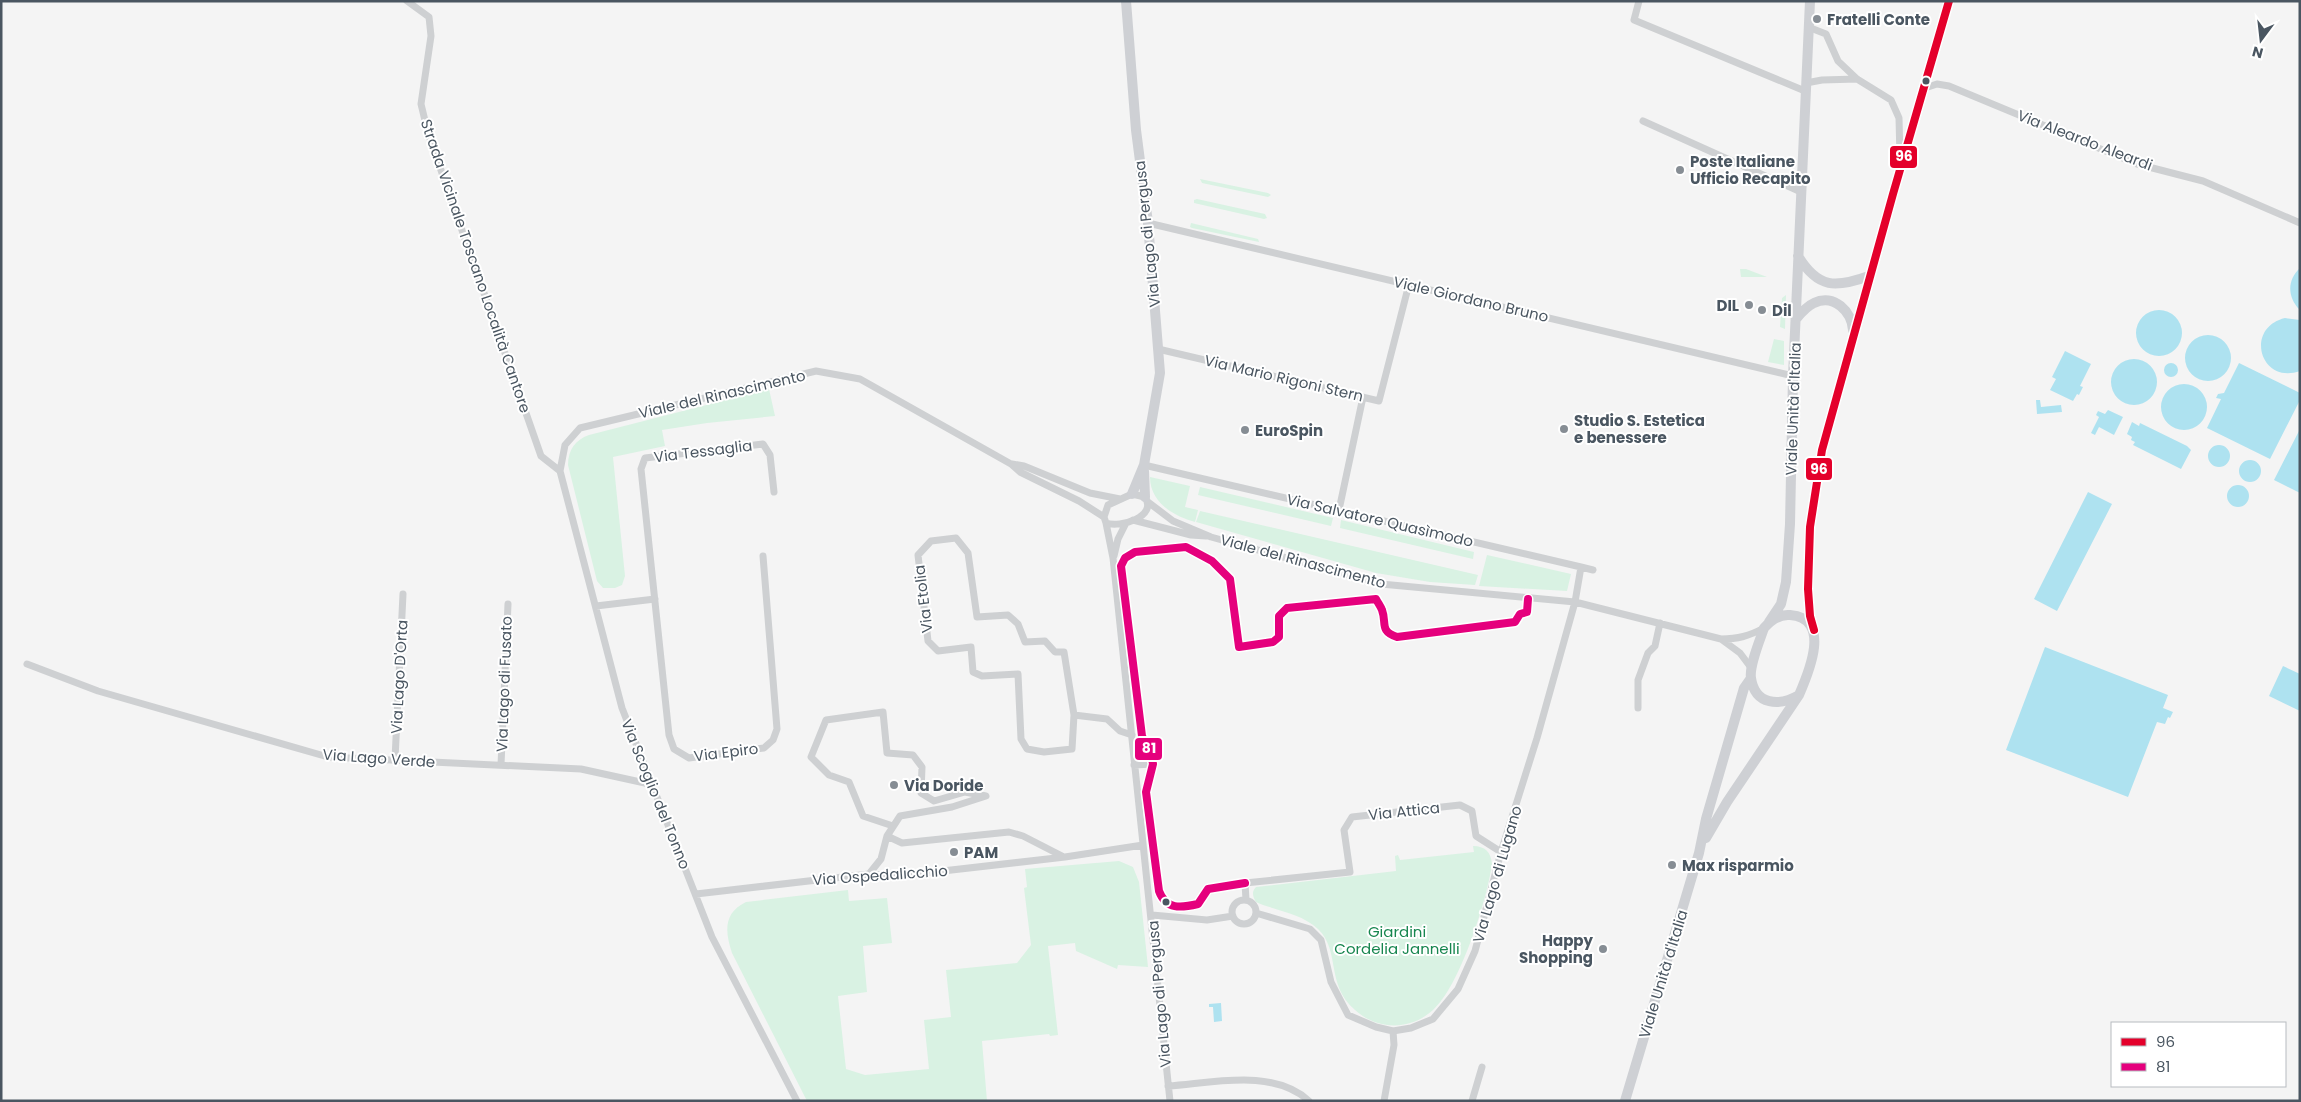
<svg xmlns="http://www.w3.org/2000/svg" width="2301" height="1102" font-family="Poppins,sans-serif">
<style>
.green{fill:#d9f2e3}
.water{fill:#aee2f0}
.lines{fill:none;stroke-linecap:round;stroke-linejoin:round}
.street{stroke:#ced0d2;stroke-width:7}
.secondary{stroke:#ced0d4;stroke-width:10}
.bus-1-casing{stroke:#fff;stroke-width:11}
.bus-2-casing{stroke:#fff;stroke-width:11}
.bus-1{stroke:#e4002b;stroke-width:8}
.bus-2{stroke:#e5007d;stroke-width:8}
.poi-dot{fill:#868d94;stroke:#fff;stroke-width:2}
.bus-dot{fill:#4a5661;stroke:#fff;stroke-width:2}
.labels{text-anchor:middle;dominant-baseline:central;stroke-width:4;stroke-linejoin:round;paint-order:stroke}
.poi-label{font-size:15px;font-weight:bold;fill:#4a5661;stroke:#fff;text-anchor:start}
.street-label{font-size:15px;fill:#4a5661;stroke:#fff}
.park-label{font-size:15px;fill:#17864f;stroke:#fff}
.line-badge{stroke:#fff;stroke-width:2}
.badge-label{font-size:14px;text-anchor:middle;font-weight:bold;fill:#fff}
</style>
<rect width="100%" height="100%" fill="#f4f4f4"/>
<path class="green" d="M1200 179 1268 193 1271 195 1268 197 1202 183Z
M1197 199 1265 214 1267 218 1264 219 1194 203V200Z
M1191 223 1258 239 1259 242 1192 228 1190 227Z
M1740 269H1746L1767 277H1741Z
M1786 295 1785 329 1780 327 1782 298Z
M1774 339 1784 341V365L1768 362Z
M769 389 775 416 707 423 662 430 665 446 613 457 625 576 622 585 615 588H603L597 581 568 465C568 450 575 440 589 435Z
M1150 477 1190 486 1185 507 1198 510 1195 522C1173 516 1150 502 1150 477Z
M1200 487 1333 518 1331 526 1198 495Z
M1200 511 1478 575 1475 585 1430 582 1376 573 1196 522Z
M1341 520 1474 552 1473 559 1340 528Z
M1487 555 1571 574 1567 591 1479 586Z
M1473 846C1485 846 1491 852 1492 864 1487 900 1460 986 1433 1010 1410 1031 1377 1030 1355 1010 1325 984 1341 951 1318 929 1301 913 1276 911 1256 902 1253 897 1251 892 1256 887L1396 871 1395 856 1398 855 1400 860 1474 852Z
M1119 861 1133 867 1139 882 1148 967 1118 965 1117 969 1076 951 1075 943 1048 946 1058 1035 1050 1036 1049 1034 982 1041 987 1101H807L732 953C725 932 723 913 746 902L848 890 849 901 887 898 892 943 863 946 867 992 838 996 846 1069 865 1075 929 1069 924 1020 951 1017 946 970 1017 963 1031 945 1024 888 1027 887 1025 869Z"/>
<path class="water" d="M2300 268V310C2287 297 2287 280 2300 268Z
M2136 333a23 23 0 1 1 46 0a23 23 0 1 1-46 0Z
M2285 318 2300 320V371C2260 385 2244 328 2285 318Z
M2185 358a23 23 0 1 1 46 0a23 23 0 1 1-46 0Z
M2065 351 2091 364 2080 386 2083 387 2079 395 2077 394 2073 401 2050 390 2056 379 2052 377Z
M2111 382a23 23 0 1 1 46 0a23 23 0 1 1-46 0Z
M2164 370a7 7 0 1 1 14 0a7 7 0 1 1-14 0Z
M2239 363 2300 393V400L2270 459 2207 428 2221 399 2216 398 2218 394 2224 393Z
M2161 407a23 23 0 1 1 46 0a23 23 0 1 1-46 0Z
M2036 400H2040L2041 407 2061 405 2062 412 2037 414Z
M2108 410 2123 417 2114 435 2099 427 2095 435 2091 433 2099 417 2096 415 2098 411 2105 414Z
M2132 422 2139 426 2140 423 2187 446 2191 450 2181 469 2133 445 2135 442 2131 440 2132 437 2127 434Z
M2300 429V493L2274 480Z
M2208 456a11 11 0 1 1 22 0a11 11 0 1 1-22 0Z
M2239 471a11 11 0 1 1 22 0a11 11 0 1 1-22 0Z
M2227 496a11 11 0 1 1 22 0a11 11 0 1 1-22 0Z
M2088 492 2112 504 2057 611 2034 599Z
M2045 647 2168 695 2163 708 2173 712 2170 718 2168 717 2165 724 2157 722 2128 797 2006 750Z
M2283 666 2300 674V711L2269 696Z
M1221 1003 1222 1021 1214 1022 1213 1007H1209V1004Z"/>
<g class="lines">
<path class="street" d="M407 1 429 17 431 36 421 104 428 133 541 456 560 471
M1639 1 1634 20 1805 91
M1808 27 1826 34 1838 61 1857 79 1891 100 1899 118 1900 158
M1806 83 1822 80 1857 79
M1925 88 1937 84 1949 86 2137 164 2203 181 2300 223
M1643 121 1801 192
M1148 223 1793 376
M1158 349 1379 401 1409 284
M1012 464 1024 466 1090 493 1120 499
M1144 465 1581 567 1575 602 1537 738 1501 852 1475 951 1458 989 1433 1019 1411 1028 1393 1031 1376 1027 1348 1015 1331 982 1321 940 1310 929 1256 913
M1132 494 1145 497C1158 517 1120 528 1106 523L1104 517 1108 505Z
M1148 502 1173 521 1211 537 1381 584 1575 602 1721 639C1738 639 1749 636 1764 628
M1339 510 1363 397
M1133 520 1191 535 1206 536
M1106 523 1113 558 1170 1101
M763 556 777 729 773 740 764 748 689 758 674 749 669 735 641 469 645 458 763 444 770 455 774 492
M1114 556 1118 539 1126 523
M1581 567 1593 570
M596 606 655 599
M1721 639 1740 653 1752 669
M27 664 98 691 328 757 581 769 654 785
M1638 708V680L1648 653 1655 646 1660 623
M1074 715 1072 749 1044 752 1027 749 1021 739 1018 674 982 676 973 672 971 647 938 651 928 641 918 555 931 541 956 538 968 553 977 617 1008 615 1018 624 1025 642 1045 641 1055 652H1064L1074 715 1107 719 1120 731 1132 735
M395 759 403 594
M501 765 508 604
M1134 765 1153 764
M887 836 902 843 1009 832 1023 836 1064 857
M869 874 881 859 887 836 900 816 952 807 986 796 965 792 934 801 921 793 922 767 913 755 887 753 883 712 826 720 811 757 829 775 849 782 863 816 893 826
M1245 883 1208 889 1198 904C1181 908 1166 910 1159 891L1146 792 1153 764 1151 753 1142 736 1121 566 1125 558 1135 552 1186 547 1212 561 1230 579 1239 647 1273 642 1279 637V616L1287 608 1376 599C1378 603 1381 607 1382 610 1387 623 1379 631 1397 637L1515 622 1520 614 1527 612 1528 599
M696 894 869 874 899 876 1065 857 1143 845
M1246 900 1245 883 1350 872 1344 830 1352 817 1460 805 1472 811 1476 836 1501 852
M1232 912a12 12 0 1 1 24 0a12 12 0 1 1-24 0Z
M1152 915 1207 920 1233 916
M1168 1086C1213 1083 1273 1068 1309 1101
M797 1101 712 937 622 708 560 471 565 445 580 428 816 371 860 379 1011 464 1020 472 1079 501 1104 517
M1384 1101 1394 1045 1393 1031
M1472 1101 1482 1067"/>
<path class="secondary" d="M1126 1 1136 130 1148 223 1160 373 1144 465 1132 494
M1798 256C1818 289 1836 288 1869 276
M1796 319C1801 313 1807 306 1814 303 1834 293 1852 312 1853 330
M1144 471 1145 497
M1769 622 1781 604 1786 582 1790 524 1793 376 1810 1
M1814 630 1810 616 1808 589 1810 527 1822 450 1893 194 1949 1
M1706 838 1727 802 1799 695C1809 672 1832 618 1790 615 1779 614 1771 620 1764 628 1760 640 1749 666 1751 678 1755 706 1780 706 1799 695
M1625 1101 1699 853 1706 819 1744 688 1751 678"/>
<g class="bus-1-casing">
<path id="bus-1" d="M1814 630 1810 616 1808 589 1810 527 1822 450 1893 194 1949 1"/>
</g>
<g class="bus-2-casing">
<path id="bus-2" d="M1245 883 1208 889 1198 904C1181 908 1166 910 1159 891L1146 792 1153 764 1151 753 1142 736 1121 566 1125 558 1135 552 1186 547 1212 561 1230 579 1239 647 1273 642 1279 637V616L1287 608 1376 599C1378 603 1381 607 1382 610 1387 623 1379 631 1397 637L1515 622 1520 614 1527 612 1528 599"/>
</g>
<use href="#bus-1" class="bus-1"/>
<use href="#bus-2" class="bus-2"/>
</g>
<g class="poi-dot">
<circle cx="1817" cy="19" r="5"/>
<circle cx="1680" cy="170" r="5"/>
<circle cx="1749" cy="305" r="5"/>
<circle cx="1762" cy="310" r="5"/>
<circle cx="1564" cy="429" r="5"/>
<circle cx="1245" cy="430" r="5"/>
<circle cx="894" cy="785" r="5"/>
<circle cx="954" cy="852" r="5"/>
<circle cx="1672" cy="865" r="5"/>
<circle cx="1603" cy="949" r="5"/>
</g>
<g class="bus-dot">
<circle cx="1926" cy="81" r="4.5"/>
<circle cx="1166" cy="902" r="4.5"/>
</g>
<g class="labels">
<g class="poi-label">
<text x="1827" y="19">Fratelli Conte</text>
<text x="1690" y="161">Poste Italiane<tspan x="1690" dy="17">Ufficio Recapito</tspan></text>
<text x="1739" y="305" text-anchor="end">DIL</text>
<text x="1772" y="310">Dil</text>
<text x="1574" y="420">Studio S. Estetica<tspan x="1574" dy="17">e benessere</tspan></text>
<text x="1255" y="430">EuroSpin</text>
<text x="904" y="785">Via Doride</text>
<text x="964" y="852">PAM</text>
<text x="1682" y="865">Max risparmio</text>
<text x="1593" y="940" text-anchor="end">Happy<tspan x="1593" dy="17">Shopping</tspan></text>
</g>
<g class="street-label">
<text transform="translate(2085 140) rotate(21)">Via Aleardo Aleardi</text>
<text transform="translate(1147 234) rotate(-96)">Via Lago di Pergusa</text>
<text transform="translate(476 266) rotate(71)">Strada Vicinale Toscano Località Cantore</text>
<text transform="translate(1471 299) rotate(13)">Viale Giordano Bruno</text>
<text transform="translate(1284 378) rotate(13)">Via Mario Rigoni Stern</text>
<text transform="translate(722 394) rotate(-13)">Viale del Rinascimento</text>
<text transform="translate(1793 409) rotate(-88)">Viale Unità d'Italia</text>
<text transform="translate(703 451) rotate(-7)">Via Tessaglia</text>
<text transform="translate(1380 520) rotate(13)">Via Salvatore Quasìmodo</text>
<text transform="translate(1303 561) rotate(15)">Viale del Rinascimento</text>
<text transform="translate(923 599) rotate(-97)">Via Etolia</text>
<text transform="translate(399 677) rotate(-87)">Via Lago D'Orta</text>
<text transform="translate(504 684) rotate(-88)">Via Lago di Fusato</text>
<text transform="translate(726 752) rotate(-7)">Via Epiro</text>
<text transform="translate(379 758) rotate(4)">Via Lago Verde</text>
<text transform="translate(656 794) rotate(68)">Via Scoglio del Tonno</text>
<text transform="translate(1404 811) rotate(-6)">Via Attica</text>
<text transform="translate(1497 874) rotate(-74)">Via Lago di Lugano</text>
<text transform="translate(880 875) rotate(-4)">Via Ospedalicchio</text>
<text transform="translate(1663 974) rotate(-73)">Viale Unità d'Italia</text>
<text transform="translate(1159 994) rotate(-95)">Via Lago di Pergusa</text>
</g>
<g class="park-label">
<text x="1397" y="931">Giardini<tspan x="1397" dy="17">Cordelia Jannelli</tspan></text>
</g>
</g>
<g class="line-badge">
<rect x="1889" y="145" width="29" height="24" rx="5" fill="#e4002b"/>
<rect x="1805" y="457" width="28" height="24" rx="5" fill="#e4002b"/>
<rect x="1134" y="737" width="29" height="24" rx="5" fill="#e5007d"/>
</g>
<g class="badge-label">
<text x="1904" y="161">96</text>
<text x="1819" y="474">96</text>
<text x="1149" y="753">81</text>
</g>
<rect width="2301" height="1102" fill="none" stroke="#4a5661" stroke-width="5"/>
<rect x="2111" y="1022" width="175" height="65" fill="#ffffff" stroke="#b7bbc0"/>
<rect x="2121" y="1038" width="25" height="8" fill="#e4002b" stroke="#b7bbc0"/>
<text x="2156" y="1047" font-size="15" fill="#4a5661">96</text>
<rect x="2121" y="1063" width="25" height="8" fill="#e5007d" stroke="#b7bbc0"/>
<text x="2156" y="1072" font-size="15" fill="#4a5661">81</text>
<g transform="translate(2261 40) rotate(195)" stroke="#ffffff" stroke-width="4" paint-order="stroke">
<path d="M0-4L9 19L0 12L-9 19Z" fill="#4a5661"/>
<text y="-8" font-size="14" font-weight="bold" text-anchor="middle" fill="#4a5661">N</text>
</g>
</svg>
